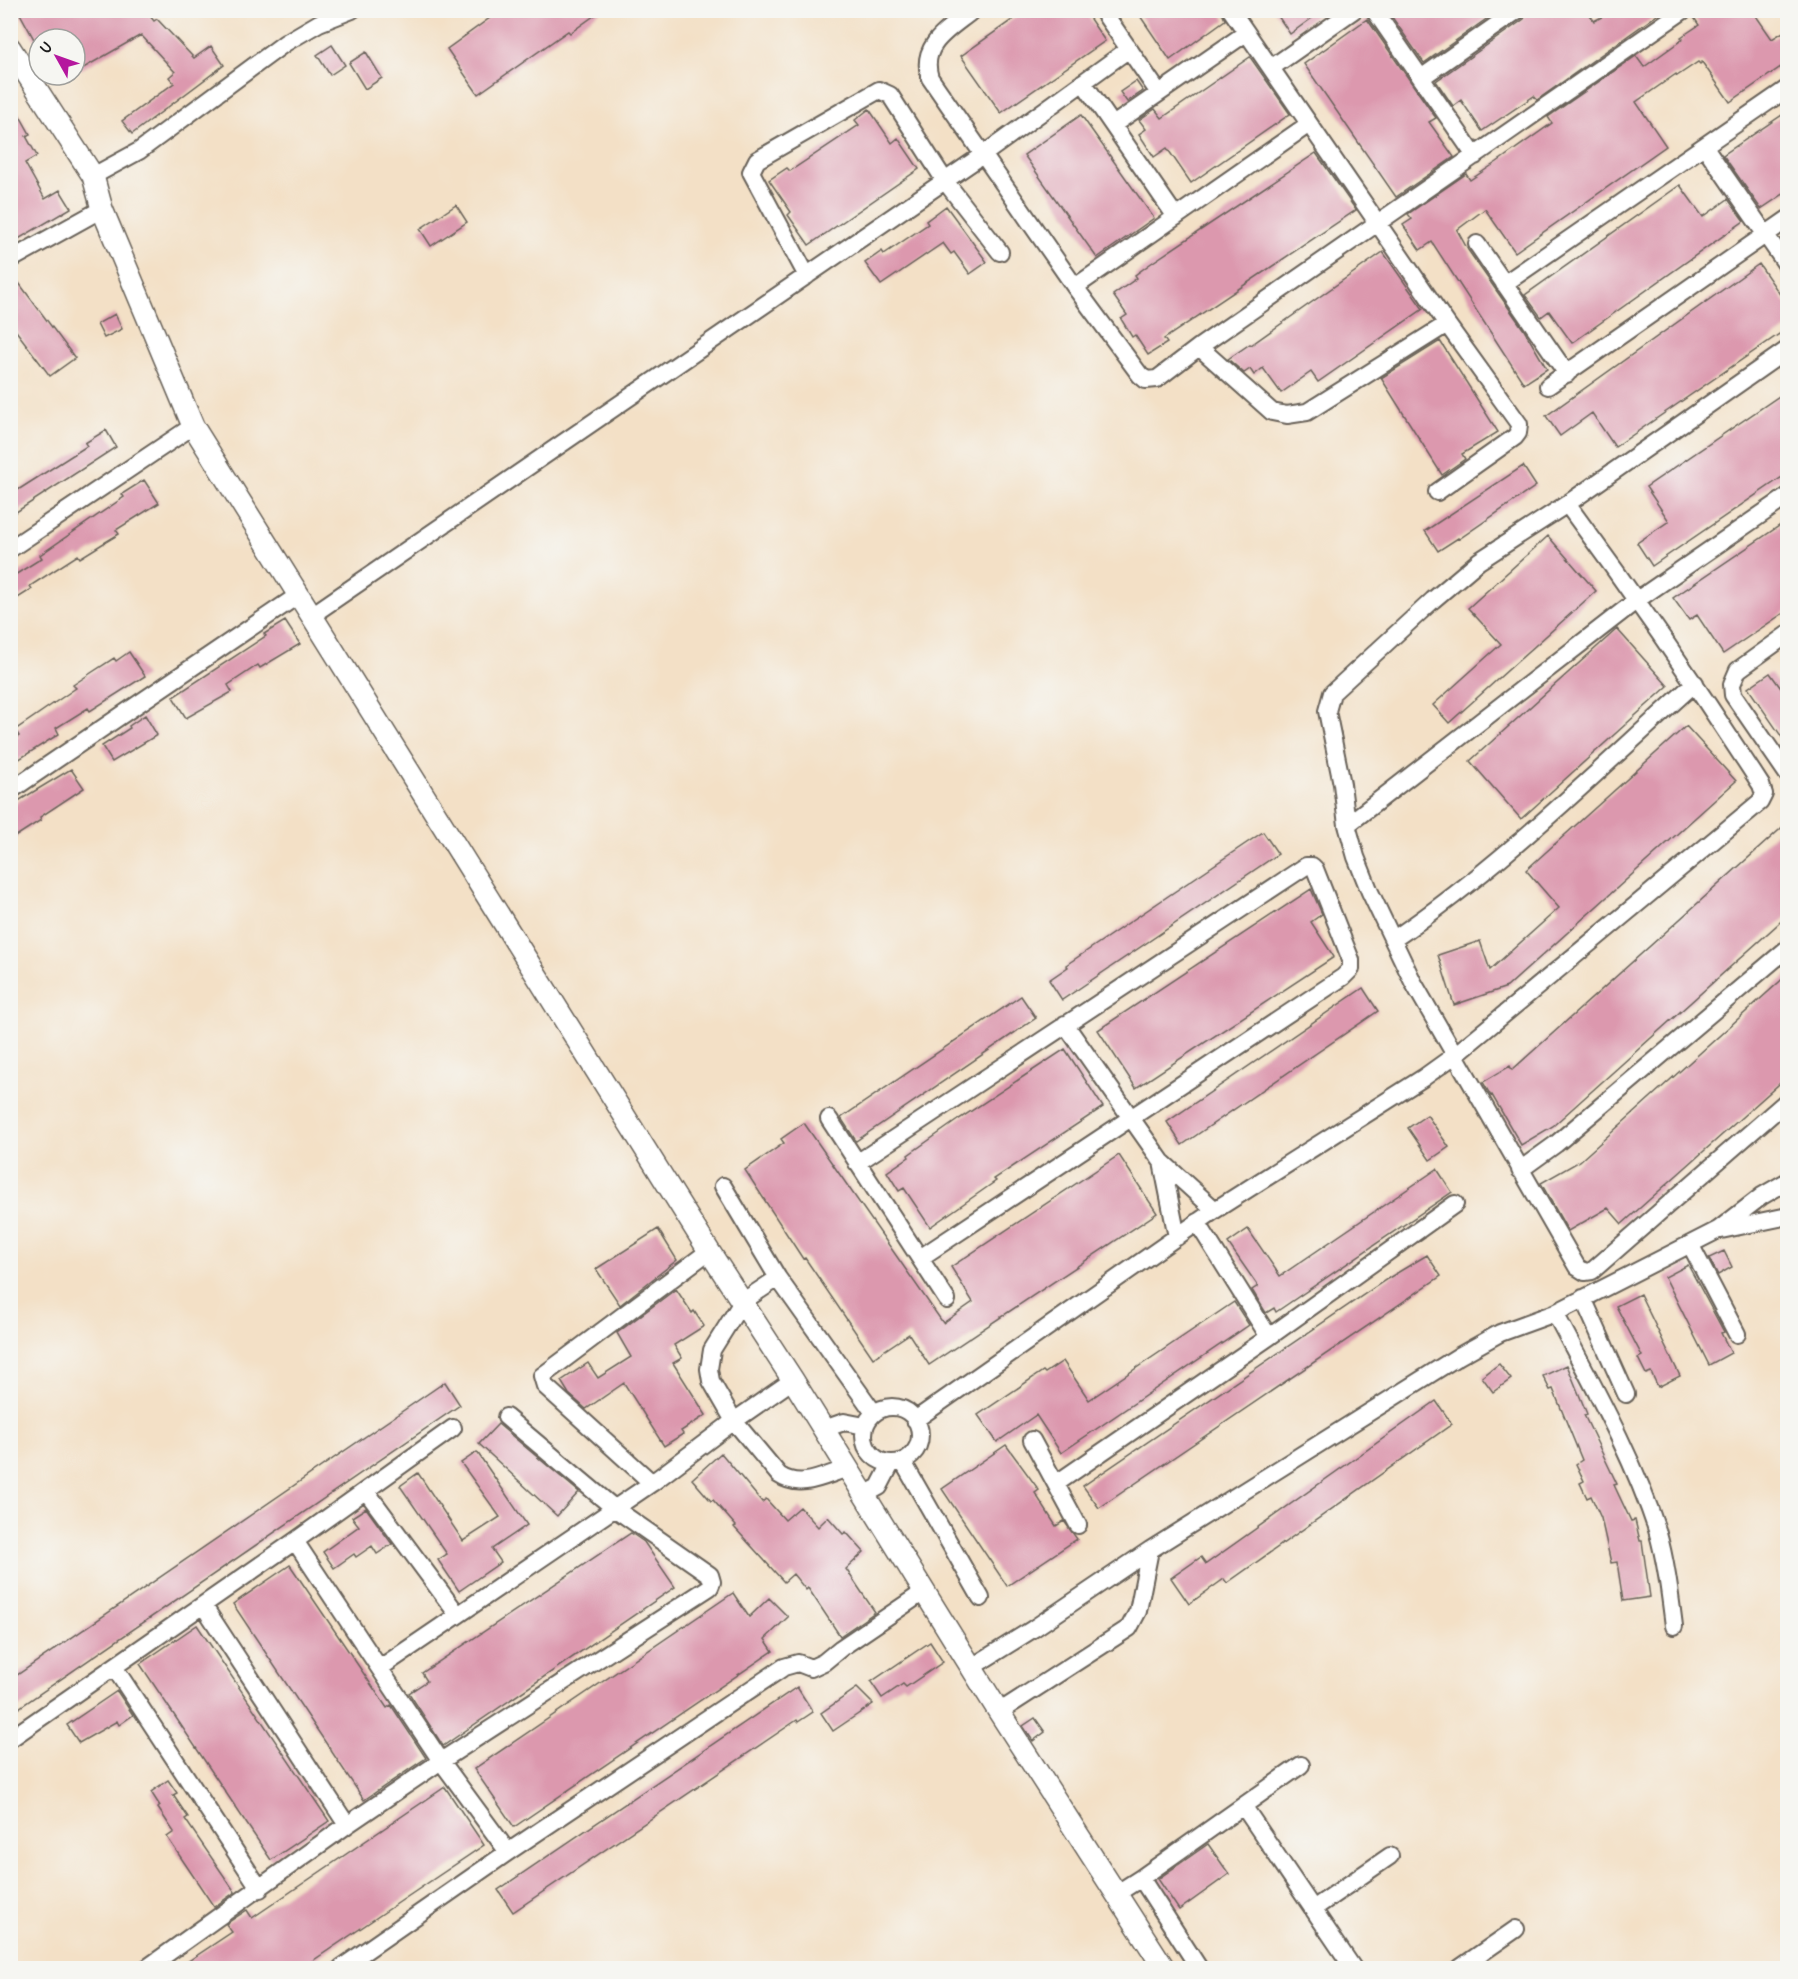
<svg xmlns="http://www.w3.org/2000/svg" width="1798" height="1979" font-family="'Patrick Hand',sans-serif">
<style>
.building{fill:#dc98ae}
.lines{fill:none;stroke-linecap:round;stroke-linejoin:round}
.minor-casing{stroke:#676158;stroke-width:20}
.tertiary-casing{stroke:#676158;stroke-width:24}
.minor{stroke:#fff;stroke-width:16}
.tertiary{stroke:#fff;stroke-width:21}
</style>
<rect width="100%" height="100%" fill="#f6f6f2"/>
<filter id="ink" filterUnits="userSpaceOnUse"><feTurbulence type="fractalNoise" baseFrequency=".0167" numOctaves="2"/><feDisplacementMap in="SourceGraphic" scale="12" xChannelSelector="R" yChannelSelector="G"/><feConvolveMatrix kernelMatrix="1 2 1 2 8 2 1 2 1" color-interpolation-filters="sRGB"/></filter>
<filter id="wash" filterUnits="userSpaceOnUse"><feTurbulence type="fractalNoise" baseFrequency=".008" numOctaves="4" result="noise"/><feDisplacementMap in="SourceGraphic" scale="24" xChannelSelector="R" yChannelSelector="G"/><feGaussianBlur stdDeviation="1.35" result="paint"/><feColorMatrix in="noise" values="0 0 0 0 0 0 0 0 0 0 0 0 0 0 0 0 0 1.4 0 .05"/><feComposite in="paint" operator="in"/></filter>
<g filter="url(#wash)">
<rect width="100%" height="100%" fill="#f3e0c6"/>
<g id="blocks">
<path class="building" d="M18 10H145L154 21 157 19 194 58 211 46 224 65 132 134 122 121 174 83 169 77 175 72 141 35 80 70 75 60V39H63L57 29 35 41Z
M501 10H602L570 33 568 31 478 94 447 49Z
M1026 10H1084L1105 41 1001 113 961 56Z
M1136 10H1221L1225 20 1170 60Z
M1274 10H1323L1290 34Z
M1387 10H1499L1424 63Z
M1528 10H1587L1594 21 1615 10H1664L1537 100 1534 96 1482 131 1461 100 1453 106 1436 81 1524 19Z
M1694 10H1752L1772 39 1788 29V62L1730 102 1702 62 1700 64 1698 62 1677 76 1676 74 1636 102 1666 146 1515 252 1485 209 1457 230 1468 250 1524 330 1547 369 1524 384 1432 242 1420 250 1403 225 1412 219 1408 214 1466 174 1470 180 1497 162 1552 123 1548 117 1636 56 1644 67 1683 39 1681 37 1699 25 1693 16Z
M1367 19 1436 118 1429 122 1454 157 1396 197 1304 64Z
M332 45 345 65 330 75 317 55Z
M366 52 382 78 365 89 349 63Z
M1250 57 1290 114 1191 183 1167 148 1154 157 1139 134 1146 129 1139 120 1155 109 1162 118Z
M1136 81 1143 91 1127 102 1120 92Z
M10 98 30 134 26 136 37 156 25 163 45 199 60 190 71 208 10 244Z
M869 109 892 143 898 138 919 169 809 245 788 215 791 212 769 180 787 168 790 171 859 125 855 120Z
M1788 111V191L1761 209 1723 155Z
M1081 115 1154 218 1097 258 1024 155Z
M1316 153 1356 210 1164 339 1167 343 1148 355 1135 335 1132 337 1121 319 1127 315 1113 295 1137 278 1135 275 1150 264Z
M1680 185 1703 217 1728 199 1744 221 1572 343 1549 311 1541 317 1525 295Z
M456 205 467 222 431 246 420 229Z
M946 206 987 262 970 274 954 252 951 254 943 243 881 285 865 263 882 251 884 254 928 224 926 221Z
M1383 252 1423 309 1318 382 1311 372 1281 393 1263 368 1254 375 1250 369 1244 373 1228 359 1250 344 1251 345Z
M1759 264 1788 306V328L1615 447 1592 413 1560 436 1546 416Z
M10 271 75 358 50 376 10 323Z
M115 314 122 329 104 338 97 324Z
M1440 341 1498 432 1462 454 1465 459 1442 475 1381 378Z
M1788 390V473L1652 566 1637 543 1669 521 1646 487Z
M106 430 116 447 10 516V495L87 446 85 443Z
M1523 466 1536 486 1459 539 1458 538 1438 551 1425 531Z
M144 480 159 503 116 530 119 534 104 543 80 558 78 555 30 586 32 589 10 603V578L42 558 40 555 124 497 122 494Z
M1788 520V610L1723 654 1697 615 1689 620 1673 598Z
M1548 536 1596 591 1449 723 1433 705 1501 644 1468 608Z
M285 621 300 644 260 668 258 665 228 685 232 692 186 718 173 697 266 636 264 634Z
M1617 629 1668 686 1521 819 1470 761Z
M129 652 145 676 90 711 88 708 56 728 59 734 10 765V741L19 736 15 730 76 688 73 685 91 673 114 658 116 661Z
M1770 673 1788 698V746L1748 688Z
M145 715 157 735 112 762 102 746 130 728 129 726Z
M1686 726 1736 781 1507 987 1454 1005 1438 955 1480 941 1490 970 1559 908 1526 870Z
M71 769 84 788 40 817 41 820 10 840V806Z
M1788 822V915L1553 1126 1521 1145 1492 1095 1491 1096 1483 1082 1510 1066 1512 1070Z
M1263 832 1278 854 1062 1000 1049 980 1068 967 1066 965Z
M1311 889 1322 914 1311 922 1334 957 1136 1088 1098 1030Z
M1788 974V1076L1622 1224 1608 1208 1568 1231 1541 1183 1580 1161Z
M1363 988 1378 1011 1182 1145 1167 1122Z
M1021 996 1036 1018 856 1141 841 1118Z
M1065 1049 1103 1107 994 1179 996 1181 930 1227 904 1188 899 1191 887 1172 909 1157 908 1155 959 1119Z
M1427 1115 1449 1147 1430 1160 1408 1128Z
M804 1123 943 1323 973 1302 951 1267 1119 1155 1157 1213 929 1365 909 1334 873 1358 805 1258 803 1259 745 1170 784 1143 781 1139Z
M1437 1169 1452 1192 1276 1312 1274 1308 1266 1313 1252 1290 1258 1286 1228 1243 1248 1229 1280 1276Z
M658 1229 677 1260 620 1305 596 1269Z
M1724 1251 1732 1267 1718 1275 1709 1258Z
M1427 1255 1441 1276 1099 1508 1083 1486 1387 1279Z
M1688 1265 1724 1332 1721 1333 1731 1353 1709 1365 1665 1277Z
M676 1289 692 1313 694 1311 704 1326 674 1345 682 1358 673 1363 706 1415 681 1431 683 1434 664 1446 624 1383 586 1409 569 1394 561 1381 588 1363 598 1378 631 1357 617 1333Z
M1640 1294 1680 1376 1658 1387 1651 1372 1646 1374 1638 1358 1642 1356 1616 1306Z
M1234 1302 1249 1325 1061 1453 1036 1415 997 1442 978 1415 1043 1371 1045 1373 1063 1361 1089 1400Z
M1499 1364 1511 1379 1493 1392 1482 1377Z
M1567 1365 1587 1414 1584 1415 1617 1484 1614 1485 1631 1521 1635 1520 1640 1541H1642L1650 1597 1623 1601 1617 1562 1611 1563 1601 1518 1591 1496 1587 1498 1580 1483 1584 1481 1576 1464 1582 1460 1553 1389 1550 1390 1543 1376Z
M445 1382 460 1405 10 1714V1680Z
M1436 1401 1452 1424 1227 1583 1224 1579 1189 1604 1171 1578 1201 1557 1206 1564Z
M498 1424 579 1492 557 1516 479 1444Z
M1006 1445 1039 1490 1035 1493 1056 1526 1064 1521 1077 1539 1007 1586 942 1489Z
M477 1452 527 1525 492 1549 501 1562 459 1591 438 1560 447 1554 400 1486 418 1473 463 1541 500 1517 461 1463Z
M721 1453 762 1502 766 1499 785 1520 800 1507 818 1527 828 1517 843 1534 846 1532 864 1552 846 1569 875 1612 840 1636 808 1588 806 1590 793 1574 784 1582 734 1527 736 1526 713 1500 711 1501 692 1479Z
M366 1508 392 1544 377 1554 372 1546 356 1557 354 1554 334 1568 323 1552 359 1526 352 1517Z
M631 1533 644 1542 675 1587 443 1746 409 1693 427 1681 422 1673Z
M290 1565 387 1708 391 1705 426 1758 364 1800 233 1604Z
M733 1593 749 1617 769 1598 788 1617 765 1639 773 1651 514 1827 474 1769Z
M197 1625 329 1821 271 1860 140 1664Z
M930 1642 943 1662 906 1687 903 1684 882 1698 871 1682Z
M797 1687 813 1712 798 1722 797 1720 513 1912 498 1890Z
M857 1688 873 1704 833 1731 821 1713Z
M117 1691 133 1715 119 1725 117 1721 79 1743 67 1725Z
M1035 1718 1045 1732 1033 1741 1023 1726Z
M168 1780 177 1793 173 1795 188 1817 185 1819 235 1892 214 1907 167 1837 174 1832 158 1808 160 1806 151 1792Z
M445 1787 484 1845 401 1901 302 1968H178L232 1932 226 1924 247 1910 252 1918Z
M1208 1844 1229 1874 1179 1910 1158 1879Z"/>
</g>
</g>
<g filter="url(#ink)">
<use href="#blocks" fill-opacity="0" stroke="#676158" stroke-width="1.5"/>
<g class="lines">
<g class="minor-casing">
<path id="minor" d="M973 10C950 29 919 44 930 78L1075 287 1140 375 1146 380 1157 379 1199 347 1684 10
M1102 10 1159 93
M1231 10 1447 324 1519 424 1518 433 1515 437 1437 492
M1374 10 1475 156
M1271 68 1354 10
M1421 78 1518 10
M1083 82 1176 217
M1113 125 1246 33
M1705 147 1788 267
M93 176 139 151 285 43 319 23 352 10
M1477 244 1567 374
M10 260 102 209
M807 276 751 172 757 160 879 90 890 95 945 181 1000 252
M1504 284 1788 88
M1075 287 1309 124
M1199 347 1272 412 1287 415 1307 412 1447 324
M1788 349 1567 504 1479 561 1433 600 1332 693 1327 711 1342 784 1347 825 1356 857 1370 892 1413 982 1577 1267 1585 1272 1592 1271 1788 1100
M1548 386 1788 219
M10 549 193 426
M312 615 984 154 1129 49
M1788 634 1738 670 1732 684 1733 695 1788 775
M10 791 300 594
M1347 825 1637 600 1788 496
M1394 939C1503 865 1597 771 1695 683
M1065 1024 1162 1162
M829 1119 947 1300
M857 1163 1306 866H1312L1315 869 1351 960V969L1343 977 920 1258
M1520 1170 1556 1144 1788 948
M723 1186 778 1278 874 1413
M1197 1222 1269 1337
M1721 1230 1788 1216
M1177 1237 1162 1162 1215 1210
M1690 1244 1737 1334
M778 1278 742 1302 712 1350 709 1369 711 1381 734 1421 779 1475C801 1490 825 1475 848 1468
M1583 1298 1626 1394
M1555 1313C1592 1384 1632 1454 1657 1530 1666 1561 1670 1594 1674 1626
M864 1435a28 28 0 1 1 56 0a28 28 0 1 1-56 0Z
M915 1420 1215 1210 1423 1078 1455 1055 1760 802 1764 794 1761 785C1699 689 1635 596 1567 504
M824 1429 844 1422 865 1426
M1032 1440 1078 1525
M903 1462 981 1598
M652 1483 545 1386 542 1376 709 1251
M1057 1483 1269 1337 1455 1204
M366 1491 458 1615
M864 1495 879 1487 891 1464
M295 1541 441 1761 508 1852
M203 1605 347 1825
M114 1667 260 1889
M972 1667 1033 1629 1150 1550 1459 1356 1500 1333 1555 1313 1718 1230 1762 1196 1788 1181
M380 1668 652 1483 734 1421 793 1380
M999 1712 1129 1628 1138 1611 1150 1550
M10 1739 295 1541 453 1428
M1244 1807 1353 1968
M1116 1894 1141 1878
M1313 1909 1390 1856
M147 1968 347 1825 441 1761 710 1587 712 1582 710 1575 614 1508 506 1417
M341 1968 508 1852 784 1667 798 1663 811 1668 824 1662 841 1648 925 1591
M1199 1968 1141 1878 1301 1765
M1460 1968 1516 1929"/>
</g>
<g class="tertiary-casing">
<path id="tertiary" d="M10 48 93 176 102 209 193 426 709 1251 793 1380 999 1712 1164 1968"/>
</g>
<use href="#minor" class="minor"/>
<use href="#tertiary" class="tertiary"/>
</g>
</g>
<rect width="1798" height="1979" fill="none" stroke="#f6f6f2" stroke-width="36"/>
<g transform="translate(57 57) rotate(310)"><circle r="28" fill="#f6f6f2" stroke="#9f9f9c" stroke-width="1.5"/>
<path d="M0-4.5L10 22L0 15L-10 22Z" fill="#b5179e"/>
<text y="-9" font-size="16" font-weight="bold" text-anchor="middle" fill="#1c1c1c">U</text>
</g>
</svg>
